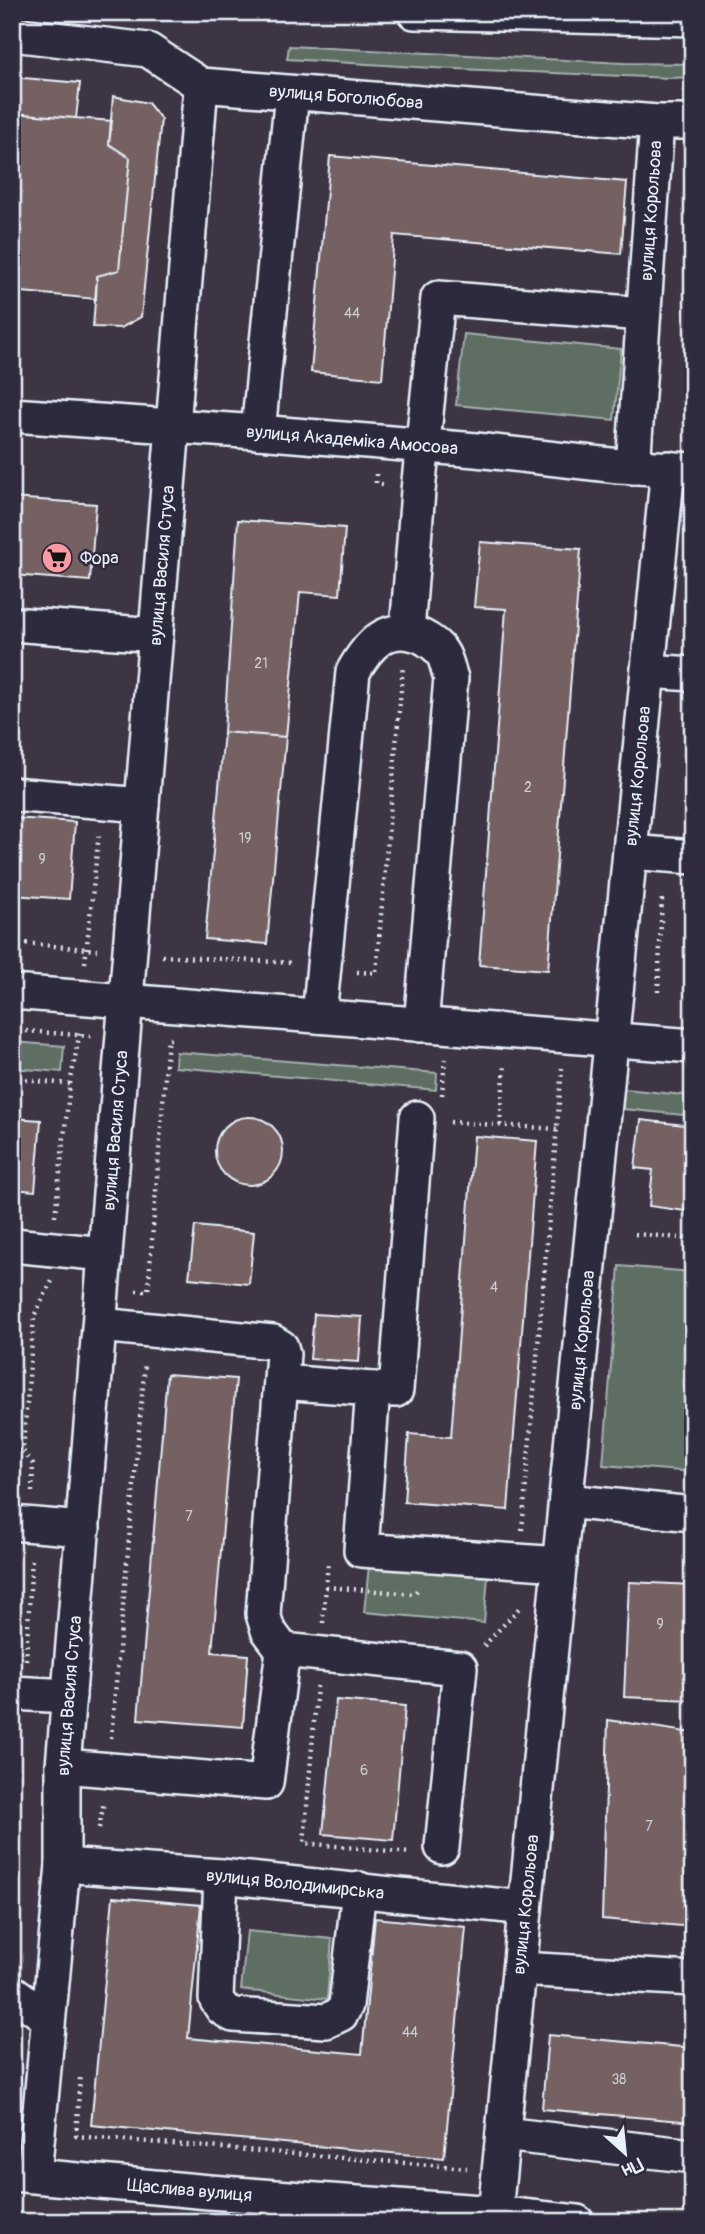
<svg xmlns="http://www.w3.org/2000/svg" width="705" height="2234" font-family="Pangolin,sans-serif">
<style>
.green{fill:#5f6e64;stroke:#a4b0ae;stroke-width:2}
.building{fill:#746062;stroke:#e8f1f8;stroke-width:2}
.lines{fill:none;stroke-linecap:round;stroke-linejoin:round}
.minor-casing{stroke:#e8f1f8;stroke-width:38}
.path{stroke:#e8f1f8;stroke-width:4.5;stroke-dasharray:2 5;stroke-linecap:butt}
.minor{stroke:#2f2a3d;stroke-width:33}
.labels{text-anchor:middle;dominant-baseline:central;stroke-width:5;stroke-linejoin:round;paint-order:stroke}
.number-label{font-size:14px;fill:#cbcdd2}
.street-label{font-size:18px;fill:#e8f1f8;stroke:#2f2a3d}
.poi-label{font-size:18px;fill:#e8f1f8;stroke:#2f2a3d;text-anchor:start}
</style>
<rect width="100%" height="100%" fill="#3d3544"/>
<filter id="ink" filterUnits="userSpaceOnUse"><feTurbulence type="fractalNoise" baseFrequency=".0143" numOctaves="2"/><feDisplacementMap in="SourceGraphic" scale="14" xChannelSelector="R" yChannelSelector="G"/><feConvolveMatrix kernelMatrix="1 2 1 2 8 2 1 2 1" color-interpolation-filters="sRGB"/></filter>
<g filter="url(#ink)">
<path class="green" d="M289 46 624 63 693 64V77L670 78 432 68 287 59Z
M464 334 621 349 614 420 456 405Z
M12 1042 64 1046 62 1072 12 1068Z
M176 1052 437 1073 436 1090 175 1067Z
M615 1088 693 1096V1116L613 1108Z
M619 1266 693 1272V1472L603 1465Z
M369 1566 488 1576 484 1623 364 1612Z
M247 1931 332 1939 327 1999 241 1990Z"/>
<path class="building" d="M12 77 80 83 76 118 12 113Z
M113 96 148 103 161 119 141 317 121 328 93 327 97 276 119 270 130 158 109 144Z
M12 113 112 121 109 144 130 158 119 270 97 276 96 299 12 291Z
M330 156 627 182 621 254 394 235 382 379 311 372Z
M12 498 96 504 90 581 12 575Z
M238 520 345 528 340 595 300 592 286 737 224 732Z
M480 542 581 549 548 970 479 965 506 609 474 607Z
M224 732 286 737 267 944 205 939Z
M12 818 75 822 69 899 12 895Z
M215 1151a34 34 0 1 1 68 0a34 34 0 1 1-68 0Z
M12 1118 41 1120 35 1191 12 1189Z
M641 1120 693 1126V1212L649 1206 653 1170 635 1168Z
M474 1136 537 1141 508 1510 404 1502 409 1434 451 1437Z
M195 1226 254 1232 249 1284 189 1278Z
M314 1314 362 1317 359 1362 310 1359Z
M167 1374 236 1379 212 1652 248 1655 243 1727 138 1719Z
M629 1582 693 1585 691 1700 624 1697Z
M336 1700 405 1706 393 1840 323 1834Z
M608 1720 693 1733V1927L602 1919Z
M113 1897 201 1905 188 2038 362 2054 375 1918 466 1927 444 2158 91 2125Z
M548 2035 693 2048V2122L542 2109Z"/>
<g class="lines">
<g class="minor-casing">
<g id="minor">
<path d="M414 12 693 19"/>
<path id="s1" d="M12 34 148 50 201 85 657 122H693"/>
<path id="s2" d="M12 415 258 432 476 450 619 466 693 470"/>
<path d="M258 432 292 93"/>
<path id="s3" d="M633 467 657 122"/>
<path d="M12 624 156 635"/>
<path d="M407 631 418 491 438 298 643 314"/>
<path d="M648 671 693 674"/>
<path d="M12 794 142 805"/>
<path d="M630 852 693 857"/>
<path d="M12 992 693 1046"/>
<path d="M319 1016 353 672C368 645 387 622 421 636 427 639 438 646 442 653 447 660 448 671 451 678L421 1025"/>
<path d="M12 1245 105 1254"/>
<path d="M281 1382 373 1389 361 1550 560 1564"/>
<path d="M373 1389 396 1390 417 1118"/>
<path d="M566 1501 693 1514"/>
<path d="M12 1523 83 1529"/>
<path d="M283 1650 460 1668 442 1847"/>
<path d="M12 1693 69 1696"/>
<path d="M63 1766 266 1783 283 1650 268 1630 263 1614 283 1354 281 1347 273 1342 100 1325"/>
<path id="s4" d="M63 1865 221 1876 525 1908"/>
<path d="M221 1876 216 1999 222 2008 233 2015 326 2021 341 2014 346 2005 359 1889"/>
<path d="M520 1969 693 1979"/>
<path d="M12 1992 48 2018"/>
<path d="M503 2134 693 2156"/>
<path id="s5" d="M12 2174 209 2192 495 2213 577 2222"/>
<path id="s6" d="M34 2175 63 1865V1766L201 85"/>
<path id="s7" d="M495 2213 668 468"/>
</g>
</g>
<path class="path" d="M376 474V483L387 485
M12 942 97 950
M162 956 293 963
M85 963 99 833
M357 972 376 973 403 666
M658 992 662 898
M12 1030 91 1036
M12 1079 70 1084
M442 1095 445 1059
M450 1122 557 1129
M500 1125 505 1064
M55 1216 70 1084 80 1031
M635 1234 693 1239
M136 1291H148L168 1039H171
M12 1450 23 1451
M32 1492 33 1464 23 1451 34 1316 52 1281
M522 1530 562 1068
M326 1587 414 1594 419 1588
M323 1623 328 1562
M484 1646 521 1606
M26 1660 32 1557
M317 1686 304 1843 411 1853
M111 1738 145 1363
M99 1828 104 1802
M75 2136 467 2168
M76 2136 80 2077"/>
<use href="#minor" class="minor"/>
</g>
</g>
<defs>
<g id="supermarket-disc" transform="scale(1.575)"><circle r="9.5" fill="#ff9aa2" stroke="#2f2a3d"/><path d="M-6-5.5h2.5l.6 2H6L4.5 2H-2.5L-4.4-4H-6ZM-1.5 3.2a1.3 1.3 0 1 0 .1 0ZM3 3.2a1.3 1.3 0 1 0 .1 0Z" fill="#111"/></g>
</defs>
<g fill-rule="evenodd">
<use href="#supermarket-disc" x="57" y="558"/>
</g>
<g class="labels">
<g class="number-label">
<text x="352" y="313">44</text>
<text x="261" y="663">21</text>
<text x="528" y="787">2</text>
<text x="245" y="838">19</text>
<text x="42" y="859">9</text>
<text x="494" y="1287">4</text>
<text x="189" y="1516">7</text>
<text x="660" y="1624">9</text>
<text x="364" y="1770">6</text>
<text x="649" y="1826">7</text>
<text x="410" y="2032">44</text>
<text x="619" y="2079">38</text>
</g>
<g class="street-label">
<text stroke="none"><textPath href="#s1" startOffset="346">вулиця Боголюбова</textPath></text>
<text stroke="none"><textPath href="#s3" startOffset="257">вулиця Корольова</textPath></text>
<text stroke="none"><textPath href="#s2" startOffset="341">вулиця Академіка Амосова</textPath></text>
<text stroke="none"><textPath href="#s6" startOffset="1615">вулиця Василя Стуса</textPath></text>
<text stroke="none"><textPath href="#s7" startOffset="1444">вулиця Корольова</textPath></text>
<text stroke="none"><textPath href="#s6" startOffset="1048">вулиця Василя Стуса</textPath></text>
<text stroke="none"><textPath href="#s7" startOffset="877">вулиця Корольова</textPath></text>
<text stroke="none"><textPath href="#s6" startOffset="481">вулиця Василя Стуса</textPath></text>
<text stroke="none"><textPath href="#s4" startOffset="233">вулиця Володимирська</textPath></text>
<text stroke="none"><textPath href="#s7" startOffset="310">вулиця Корольова</textPath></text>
<text stroke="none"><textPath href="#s5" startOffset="178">Щаслива вулиця</textPath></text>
</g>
<g class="poi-label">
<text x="80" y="558">Фора</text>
</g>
</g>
<rect width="705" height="2234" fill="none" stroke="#2f2a3d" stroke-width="42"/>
<rect x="21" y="21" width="663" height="2192" fill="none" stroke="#e8f1f8" stroke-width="2.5" filter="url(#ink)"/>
<g transform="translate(625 2153) rotate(153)" stroke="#2f2a3d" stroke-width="5" paint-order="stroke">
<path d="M0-5L12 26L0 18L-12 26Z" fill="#e8f1f8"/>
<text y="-10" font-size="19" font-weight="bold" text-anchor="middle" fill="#e8f1f8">Пн</text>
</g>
</svg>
